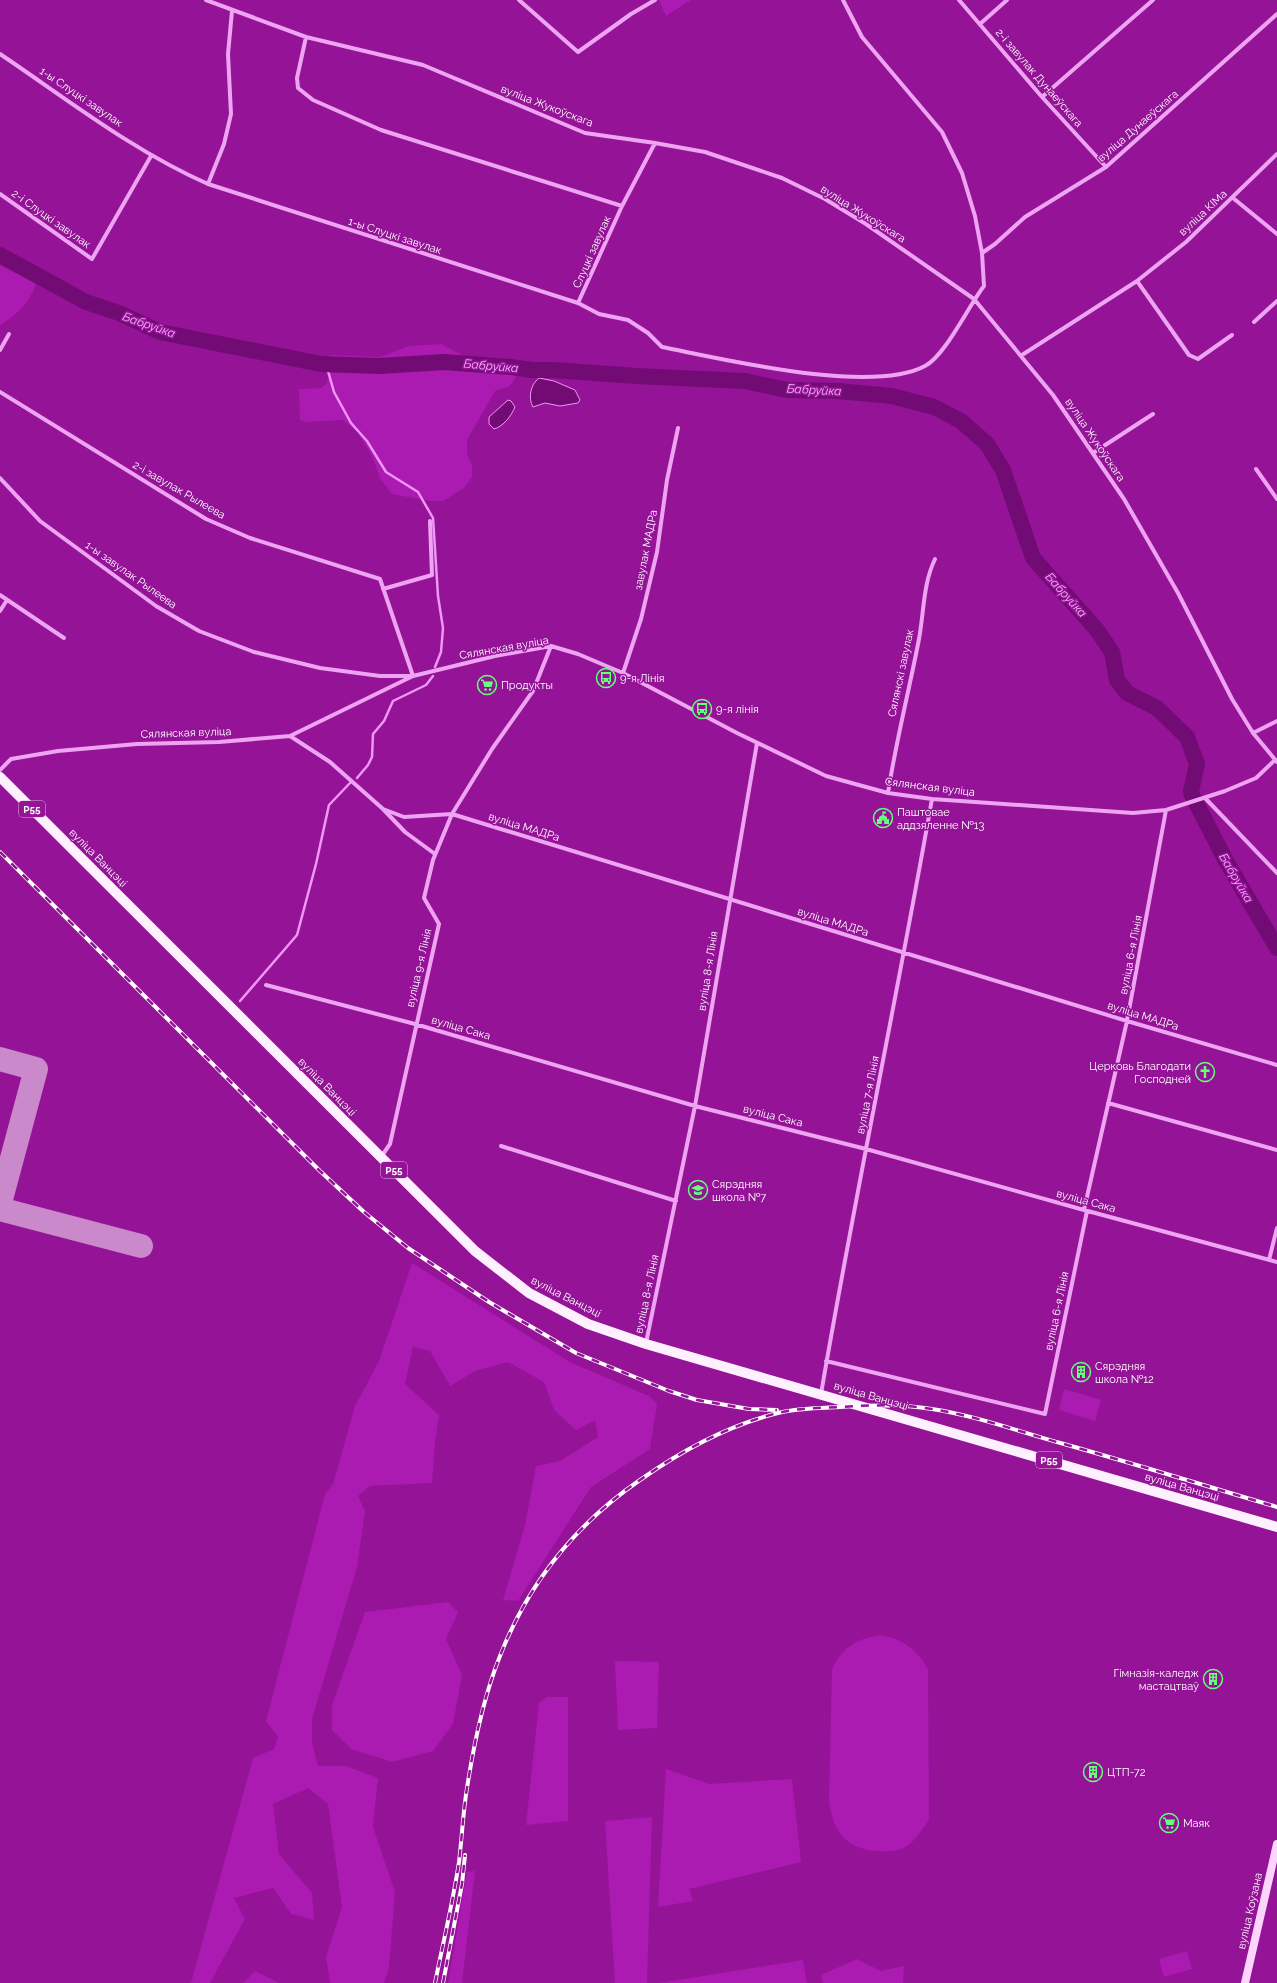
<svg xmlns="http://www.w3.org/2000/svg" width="1277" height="1983" font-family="Raleway,sans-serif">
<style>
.green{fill:#ab1bb1}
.water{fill:#720c74;stroke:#f196f6}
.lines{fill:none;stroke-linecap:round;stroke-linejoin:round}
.stream{stroke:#f196f6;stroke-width:2.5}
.river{stroke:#720c74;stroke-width:16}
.taxiway{stroke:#ca89cb;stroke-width:24}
.street{stroke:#efa4f3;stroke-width:4}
.secondary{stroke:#fcd4fc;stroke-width:8}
.primary{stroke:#fff0ff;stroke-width:10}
.rail-casing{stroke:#fff;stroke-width:4}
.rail{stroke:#941397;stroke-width:2.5;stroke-dasharray:8;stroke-linecap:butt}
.labels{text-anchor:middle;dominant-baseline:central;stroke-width:3;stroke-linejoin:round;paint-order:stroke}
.shield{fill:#941397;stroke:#dfb8e0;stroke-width:1}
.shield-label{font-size:10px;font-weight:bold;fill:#fff}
.street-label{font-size:11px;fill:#fff;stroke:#941397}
.poi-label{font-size:11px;fill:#fff;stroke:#941397;text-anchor:start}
.water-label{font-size:12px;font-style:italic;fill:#f6b5f9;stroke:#941397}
</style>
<rect width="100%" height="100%" fill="#941397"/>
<path class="green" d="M659 0H691L666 16Z
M0 265 36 284C30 302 16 316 0 325Z
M441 344 466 357 497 359 512 362 516 377 510 386 495 391 467 440V454L472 465V477L464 488 443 501H430L392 494 380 478 372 456 358 433 343 420 308 422 300 420 299 389 321 388 327 383 328 376 321 364 323 360 331 355 380 357 409 346Z
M412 1263 570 1362 649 1396 657 1404 650 1449 591 1487 518 1601 503 1600 525 1525 536 1466 560 1461 598 1437 595 1420 576 1430 554 1410 544 1382 508 1362 475 1371 450 1386 430 1351 413 1347 405 1384 439 1415 435 1442 432 1483 370 1486 358 1496 365 1511 357 1567 312 1719V1743L318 1766H346L378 1778 373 1827 395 1892 389 1968 384 1983H330L326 1957 342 1907 328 1804 308 1788 273 1804 279 1854 312 1893 314 1920 291 1914 273 1888 234 1898 245 1919 210 1983H191L253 1758 274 1749 278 1737 266 1721 325 1494 333 1484 355 1406 379 1361Z
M1064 1389 1101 1400 1095 1421 1059 1410Z
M448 1602 458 1612 446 1639 462 1675 453 1724 433 1751 392 1762 351 1749 332 1730V1705L365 1612Z
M881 1635C903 1640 917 1649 928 1669L929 1820C922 1829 917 1839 907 1846 899 1851 887 1852 877 1851 845 1849 832 1830 829 1799L832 1669C844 1646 856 1639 881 1635Z
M615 1661 659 1662 657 1728 618 1730Z
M547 1697H568V1821L526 1825 539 1703Z
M666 1769 710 1784 792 1779 801 1862 689 1889 693 1901 658 1907Z
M652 1817 647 1983H615L605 1821Z
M475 1871 462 1983H448L467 1872Z
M1187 1951 1192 1969 1164 1977 1159 1959Z
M857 1959 881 1971 904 1966 903 1983H823L821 1975Z
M803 1960 807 1983H659Z
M255 1971 279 1983H243Z"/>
<path class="water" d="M539 378 554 381 575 390 580 400 578 403 560 406 545 403 533 407C528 398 530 385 539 378Z
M508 400 511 401 515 407C511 416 504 426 494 429L489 424V417Z"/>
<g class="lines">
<path class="stream" d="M326 364 334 392 351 423 367 441 386 472 418 492 433 518 438 596 443 628 441 652 435 667
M357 778 368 765 372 757 373 734 384 721 393 701 426 685 433 676
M240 1001 297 935 316 864 329 805 350 783"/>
<path class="river" d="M0 255 86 302 119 313 160 332 321 364 379 366 444 362 511 367 532 370H554L636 376 745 381 787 390 838 391 892 396 934 407 961 421 987 444 1003 470 1033 558 1097 630 1112 652 1117 680 1127 693 1157 708 1187 737 1197 764 1191 791 1192 795 1226 861 1277 948"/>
<path class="taxiway" d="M0 1059 36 1069 0 1203
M0 1209 141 1246"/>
<path class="street" d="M206 0 306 37 423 65 585 133 655 143 705 152 782 178 825 199 866 224 974 299 1053 395 1124 499 1178 593 1232 699 1253 733 1277 762
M519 0 578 52 631 14 655 0
M959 0 1042 97 1106 167
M980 24 1007 0
M306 37 297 78 298 88 313 100 381 130 622 206 578 303 599 314 628 320 648 333 662 347C723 359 871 395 925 366 945 356 969 305 984 286L982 253 975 216 962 173 942 132 862 37 843 0
M0 54C67 99 133 151 208 184L578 303
M1042 97 1153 0
M208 184 224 144 231 114 228 54 232 11
M0 194 92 259 151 156
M1233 198 1277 234
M622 206 655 143
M982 253 995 244 1025 217 1106 167 1277 14
M1137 281 1189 355 1198 359 1232 335
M1254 322 1277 301
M0 350 9 334
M1022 355 1137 281 1186 242 1277 154
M0 392 206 519 250 538 380 579 413 676H380L320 668 254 652 199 631 156 606 40 521 0 478
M1093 453 1153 414
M1256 469 1277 499
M383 589 432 575 430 521
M0 595 64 638
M0 611 7 600
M623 673 641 619 657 552 667 480 678 428
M1253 733 1277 721
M290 736 330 762 383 809 405 832 435 854
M0 770 11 759 58 751 137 744 219 742 290 736 413 676 495 656 551 646 578 654 623 673 737 733 826 776 888 793 932 799 1133 813 1166 810 1225 791 1256 778 1275 760
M888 793C896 741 909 691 919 639 924 612 923 584 935 559
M1205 798 1277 873
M383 809 404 817 452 814 1127 1021 1277 1065
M266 985 415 1024 695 1106 866 1149 1084 1210 1277 1262
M1108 1103 1277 1150
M501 1146 676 1201
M381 1157 390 1144 439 924 424 898 433 860 452 814 492 749 533 691 551 646
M1084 1210 1127 1021 1166 810
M1269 1260 1277 1228
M646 1343 695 1106 757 743
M826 1361 1045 1414 1087 1211
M821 1394C855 1195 897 997 932 799"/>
<path class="secondary" d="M1245 1983 1277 1844"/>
<path class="primary" d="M0 777 475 1251 529 1293 588 1324 646 1344 1277 1527"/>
<g class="rail-casing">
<path id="rail" d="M0 852 320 1171 364 1212 408 1248 489 1302 576 1353 669 1391 697 1400 749 1409 777 1410
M435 1983C443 1943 453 1902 459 1862 462 1837 463 1812 467 1788 474 1743 483 1698 500 1656 528 1584 576 1524 640 1480 681 1451 729 1425 778 1413 798 1408 819 1408 840 1407 871 1405 901 1404 932 1409 977 1416 1020 1432 1064 1444 1135 1464 1206 1486 1277 1507
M443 1983 462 1884 465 1855"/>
</g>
<use href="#rail" class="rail"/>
</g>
<defs>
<g id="bus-ring" transform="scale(1)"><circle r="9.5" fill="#941397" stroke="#66ff79" stroke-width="1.5"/><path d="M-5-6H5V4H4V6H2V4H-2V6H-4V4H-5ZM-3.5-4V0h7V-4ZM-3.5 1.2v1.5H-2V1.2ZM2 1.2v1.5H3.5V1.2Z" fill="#66ff79"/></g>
<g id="supermarket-ring" transform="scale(1)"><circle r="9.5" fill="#941397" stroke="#66ff79" stroke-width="1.5"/><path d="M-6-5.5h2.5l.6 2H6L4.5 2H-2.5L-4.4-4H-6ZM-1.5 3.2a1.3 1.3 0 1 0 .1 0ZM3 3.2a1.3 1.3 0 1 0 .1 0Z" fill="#66ff79"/></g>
<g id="civic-ring" transform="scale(1)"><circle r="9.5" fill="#941397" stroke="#66ff79" stroke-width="1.5"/><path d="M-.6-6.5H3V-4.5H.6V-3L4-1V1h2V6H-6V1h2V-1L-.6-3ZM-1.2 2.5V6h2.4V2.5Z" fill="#66ff79"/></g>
<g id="church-ring" transform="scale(1)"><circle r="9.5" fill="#941397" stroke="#66ff79" stroke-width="1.5"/><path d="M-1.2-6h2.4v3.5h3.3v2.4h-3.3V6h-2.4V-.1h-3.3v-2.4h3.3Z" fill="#66ff79"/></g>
<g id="school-ring" transform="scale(1)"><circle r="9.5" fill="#941397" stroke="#66ff79" stroke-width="1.5"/><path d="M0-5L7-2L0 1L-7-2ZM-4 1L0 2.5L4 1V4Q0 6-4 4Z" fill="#66ff79"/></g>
<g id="building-ring" transform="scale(1)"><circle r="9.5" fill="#941397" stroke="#66ff79" stroke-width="1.5"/><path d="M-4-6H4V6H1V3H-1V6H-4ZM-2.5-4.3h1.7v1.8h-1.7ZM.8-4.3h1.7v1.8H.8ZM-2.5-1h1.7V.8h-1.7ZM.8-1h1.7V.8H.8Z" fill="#66ff79"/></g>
</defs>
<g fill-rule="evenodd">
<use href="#bus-ring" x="606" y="678"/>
<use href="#supermarket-ring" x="487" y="685"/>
<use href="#bus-ring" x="702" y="709"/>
<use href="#civic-ring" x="883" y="818"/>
<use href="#church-ring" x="1205" y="1072"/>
<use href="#school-ring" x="698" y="1190"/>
<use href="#building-ring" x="1081" y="1372"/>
<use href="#building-ring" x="1213" y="1679"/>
<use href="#building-ring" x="1093" y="1772"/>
<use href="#supermarket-ring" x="1169" y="1823"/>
</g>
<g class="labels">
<g class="shield">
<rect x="19" y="801" width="26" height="16" rx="3"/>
<rect x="381" y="1162" width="26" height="16" rx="3"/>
<rect x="1036" y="1452" width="26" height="16" rx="3"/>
</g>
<g class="shield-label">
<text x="32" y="809">Р55</text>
<text x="394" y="1170">Р55</text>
<text x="1049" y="1460">Р55</text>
</g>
<g class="street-label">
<text transform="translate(1039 78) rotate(49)">2-і завулак Дунаеўскага</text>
<text transform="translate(81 97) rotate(34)">1-ы Слуцкі завулак</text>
<text transform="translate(547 106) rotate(21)">вуліца Жукоўскага</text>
<text transform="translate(1138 126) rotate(-41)">вуліца Дунаеўскага</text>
<text transform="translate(1203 213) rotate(-43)">вуліца КІМа</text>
<text transform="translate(863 214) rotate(32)">вуліца Жукоўскага</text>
<text transform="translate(51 219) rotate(35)">2-і Слуцкі завулак</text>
<text transform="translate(395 236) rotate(18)">1-ы Слуцкі завулак</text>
<text transform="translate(592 252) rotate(-66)">Слуцкі завулак</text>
<text transform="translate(1095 440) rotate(56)">вуліца Жукоўскага</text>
<text transform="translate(179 490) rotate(30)">2-і завулак Рылеева</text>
<text transform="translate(646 550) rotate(-79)">завулак МАДРа</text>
<text transform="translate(131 575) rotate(35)">1-ы завулак Рылеева</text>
<text transform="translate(504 648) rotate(-10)">Сялянская вуліца</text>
<text transform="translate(901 673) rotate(-78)">Сялянскі завулак</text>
<text transform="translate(186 733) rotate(-2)">Сялянская вуліца</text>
<text transform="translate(930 787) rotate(7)">Сялянская вуліца</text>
<text transform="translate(524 827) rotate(17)">вуліца МАДРа</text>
<text transform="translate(98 858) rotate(45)">вуліца Ванцэці</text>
<text transform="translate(833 922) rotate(17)">вуліца МАДРа</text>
<text transform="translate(1131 955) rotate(-79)">вуліца 6-я Лінія</text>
<text transform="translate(419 968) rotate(-77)">вуліца 9-я Лінія</text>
<text transform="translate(708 971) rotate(-81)">вуліца 8-я Лінія</text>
<text transform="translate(1143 1016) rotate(17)">вуліца МАДРа</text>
<text transform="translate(461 1028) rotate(16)">вуліца Сака</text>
<text transform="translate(327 1087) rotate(45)">вуліца Ванцэці</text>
<text transform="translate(868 1095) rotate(-79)">вуліца 7-я Лінія</text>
<text transform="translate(773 1116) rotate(14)">вуліца Сака</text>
<text transform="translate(1086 1201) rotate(15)">вуліца Сака</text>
<text transform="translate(647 1294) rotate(-78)">вуліца 8-я Лінія</text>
<text transform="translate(566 1297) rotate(27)">вуліца Ванцэці</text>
<text transform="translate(1057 1311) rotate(-78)">вуліца 6-я Лінія</text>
<text transform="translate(871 1396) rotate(16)">вуліца Ванцэці</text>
<text transform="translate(1182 1487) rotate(16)">вуліца Ванцэці</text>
<text transform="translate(1250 1911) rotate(-77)">вуліца Коўзана</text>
</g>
<g class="poi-label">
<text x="620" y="678">9-я Лінія</text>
<text x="501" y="685">Продукты</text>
<text x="716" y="709">9-я лінія</text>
<text x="897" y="812">Паштовае<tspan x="897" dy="13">аддзяленне №13</tspan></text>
<text x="1191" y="1066" text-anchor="end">Церковь Благодати<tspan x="1191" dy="13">Господней</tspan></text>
<text x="712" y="1184">Сярэдняя<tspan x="712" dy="13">школа №7</tspan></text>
<text x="1095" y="1366">Сярэдняя<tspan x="1095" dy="13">школа №12</tspan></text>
<text x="1199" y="1673" text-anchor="end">Гімназія-каледж<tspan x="1199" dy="13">мастацтваў</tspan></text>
<text x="1107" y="1772">ЦТП-72</text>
<text x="1183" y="1823">Маяк</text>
</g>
<g class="water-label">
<text transform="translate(149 325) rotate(19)">Бабруйка</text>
<text transform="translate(491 366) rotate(5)">Бабруйка</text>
<text transform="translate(814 390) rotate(3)">Бабруйка</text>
<text transform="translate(1066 595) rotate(48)">Бабруйка</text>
<text transform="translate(1236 878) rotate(60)">Бабруйка</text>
</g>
</g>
</svg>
